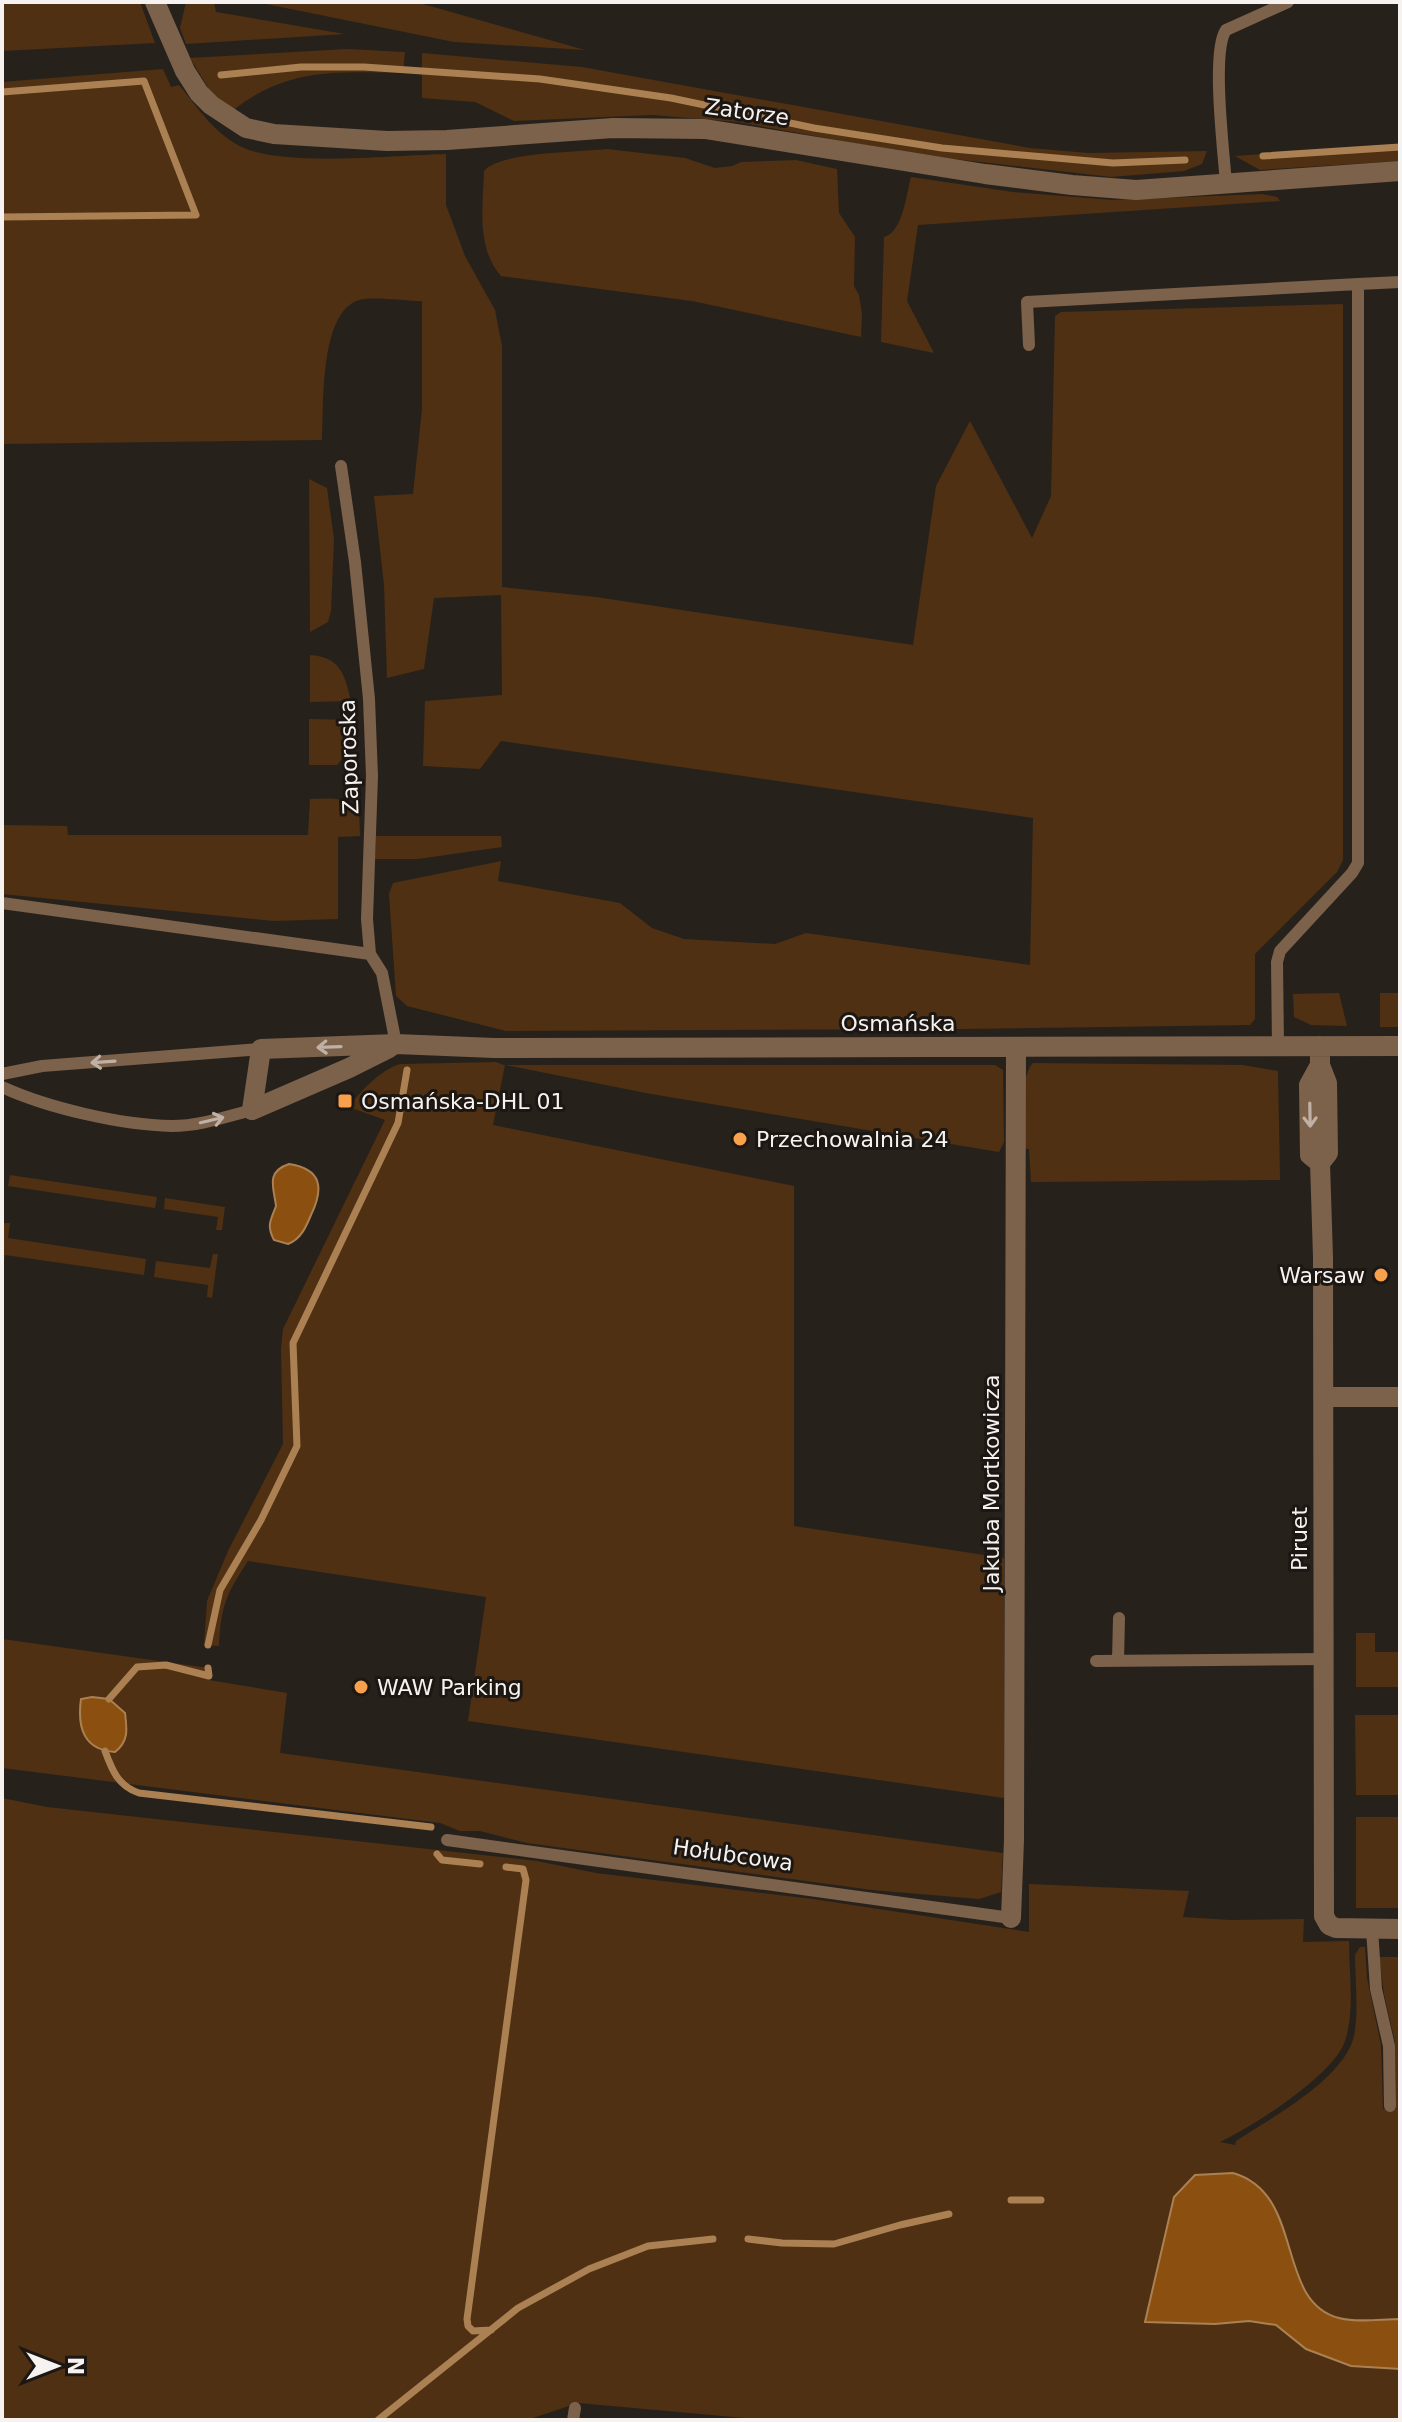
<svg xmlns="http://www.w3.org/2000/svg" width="1402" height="2422" font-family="'DejaVu Sans',sans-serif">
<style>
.green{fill:#4f3013}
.water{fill:#8b5010;stroke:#ab8153;stroke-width:2}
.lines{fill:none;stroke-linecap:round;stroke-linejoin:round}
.stream{stroke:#ab8153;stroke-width:7}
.service{stroke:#7c614b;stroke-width:12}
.minor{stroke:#7c614b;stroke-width:20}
.oneway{stroke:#bfb1a5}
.poi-dot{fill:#f9a04d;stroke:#1d1713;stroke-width:3}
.labels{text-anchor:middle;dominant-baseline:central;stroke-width:6;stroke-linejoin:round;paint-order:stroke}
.street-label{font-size:22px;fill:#f6f2ef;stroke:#1d1713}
.poi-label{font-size:22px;fill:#f6f2ef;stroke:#1d1713;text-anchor:start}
</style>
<rect width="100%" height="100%" fill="#27211c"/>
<path class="green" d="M2 2H140L155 43 2 51Z
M186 2H214L216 12 345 34 186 44 180 28Z
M256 2H416L585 50 454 42Z
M347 49 405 52 403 73C336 72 287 67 231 112L215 99 190 58Z
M422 53 582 67 1030 148 1088 153 1207 151 1202 164 1184 171 1111 177 919 155 738 122 652 115 514 121 475 102 422 98Z
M163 69 171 87 179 85C198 108 216 136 244 148 287 167 396 155 446 154V205L465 256 495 310 502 346V587L596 597 913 645 936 486 970 421 1032 538 1051 496 1055 316 1061 312 1343 304V860L1337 872 1255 954V1019L1250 1025 960 1029 506 1031 407 1006 396 996 389 894 393 883 501 861 498 881 620 903 652 928 684 939 775 944 806 933 1030 965 1033 818 501 741 480 769 423 766 425 701 502 695 501 595 434 598 424 669 387 678 384 585 374 496 413 494 422 409V301C405 301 374 296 359 300 319 312 324 406 322 440L2 444V82Z
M1400 144V161L1260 170 1235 156Z
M607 149 685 158 715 168 732 166 741 162 796 160 837 169 839 213 855 237 854 286 859 295 862 314 861 337 692 301 501 276C476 248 483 206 484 171 498 152 582 152 607 149Z
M911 177 1013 192 1113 200 1262 194 1277 197 1280 201 918 225 907 301 934 353 881 342 884 237C903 232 906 195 911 177Z
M309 479 327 488 334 539 331 611 328 622 310 632Z
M310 655C340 657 345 674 351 701L310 702Z
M309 719 352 720C352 740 351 750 337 765H309Z
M310 799C332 799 343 795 359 812L360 836 338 837V919L274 921 2 894V825L67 826 68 835H308Z
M376 836H501L502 847 418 859H375Z
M1339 993 1347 1026 1311 1025 1294 1017 1293 994Z
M1380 993H1400V1027H1380Z
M496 1062 504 1065H995L1003 1070 1004 1142 999 1152 651 1094 505 1065 493 1125 794 1186V1526L1004 1558V1798L468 1721 486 1597 248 1561C226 1595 221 1605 219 1646L204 1645 207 1601 228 1551 283 1444 281 1349 283 1329 385 1120 349 1107C361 1090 381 1070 400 1064Z
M1033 1063 1242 1065 1278 1071 1280 1180 1031 1182 1029 1149H1023C1024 1129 1019 1076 1033 1063Z
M10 1175 157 1197 155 1208 8 1186Z
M165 1198 225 1207 222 1230H216L218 1217 164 1209Z
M5 1223H10L8 1238 146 1259 144 1275 5 1255 2 1272V1225Z
M213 1254H218L212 1298 207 1297 208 1285 154 1277 156 1261 210 1268Z
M1356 1633H1375V1652H1400V1687H1356Z
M2 1639 209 1668V1680L287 1693 280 1753 1003 1853 1001 1892 979 1899 872 1890 527 1843 480 1831H460L440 1823 2 1768Z
M1355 1715H1400V1795H1356Z
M2 1798 47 1807 537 1861 596 1873 813 1899 1029 1932V1884L1189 1891 1183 1917 1230 1920 1304 1919 1303 1942 1349 1941C1349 1973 1355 2011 1345 2041 1334 2075 1252 2127 1220 2142L1235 2145 1236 2141C1271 2118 1344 2079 1354 2036 1359 2011 1355 1981 1355 1955L1360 1947H1365L1367 1978 1381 2045 1383 2109H1396L1395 2042 1384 1994 1379 1957H1400V2420H766L578 2403 527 2420H2Z
M1356 1817H1400V1908H1356Z"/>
<path class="water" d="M289 1164C322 1169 324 1188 311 1215 306 1227 301 1239 288 1244L274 1240C266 1225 271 1220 276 1206 274 1188 265 1172 289 1164Z
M92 1697 109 1699 125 1713C127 1729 129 1741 115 1752 84 1750 77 1728 81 1699Z
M1233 2173C1306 2194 1274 2301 1339 2318 1357 2323 1381 2319 1400 2319V2369L1351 2366 1306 2349 1276 2325 1249 2321 1215 2324 1145 2322 1174 2197 1195 2175Z"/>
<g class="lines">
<path class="stream" d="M221 75 301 67H364L540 79 671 98 814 128 942 148 1113 163 1185 160
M2 92 144 81 196 215 2 217
M1263 156 1400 147
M208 1645 220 1590 261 1520 297 1446 293 1343 398 1123 407 1070
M109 1699 137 1667 166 1665 209 1676 208 1668
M105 1751C112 1770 118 1786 139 1793L431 1827
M437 1854 442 1860 480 1864
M1011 2200H1041
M748 2239 782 2243 834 2244 900 2225 949 2214
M491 2330 473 2331 468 2326 467 2319 526 1880 523 1869 506 1867
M378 2420 518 2308 589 2269 648 2246 713 2239"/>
<path class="service" d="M1226 184C1224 154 1211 51 1226 30L1288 2
M1029 345 1027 302 1358 284
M341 466 355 562 369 699 372 776 367 919 370 954 382 973 396 1044
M2 903 370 954
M1278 1046 1277 962 1280 951 1352 873 1358 863V284L1400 282
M2 1074 42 1066 261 1049
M2 1087C48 1108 121 1125 172 1126 199 1126 225 1117 252 1110
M1096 1661 1323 1659
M1118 1661 1119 1618
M447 1840 1011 1918
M1372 1929 1376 1989 1389 2046 1390 2106
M573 2420 575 2408"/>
<path class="minor" d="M155 2 185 71 199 93 211 105 246 128 274 134 387 141 447 140 613 128 705 129 985 174 1072 185 1136 190 1400 171
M1320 1046V1065L1327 1083 1328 1153 1320 1163 1323 1257 1324 1916 1329 1925 1336 1928 1400 1929
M1320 1065 1309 1085 1310 1155 1320 1163
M252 1110 261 1049 396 1044 494 1048 1400 1046
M252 1110 349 1068 389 1048
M1323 1397H1400
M1011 1918 1014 1840 1016 1047"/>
</g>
<defs><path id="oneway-shaft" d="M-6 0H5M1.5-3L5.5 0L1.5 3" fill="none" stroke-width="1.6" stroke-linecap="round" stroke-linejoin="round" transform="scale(2)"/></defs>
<g class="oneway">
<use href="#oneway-shaft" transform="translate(329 1047) rotate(178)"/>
<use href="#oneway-shaft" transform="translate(103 1062) rotate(176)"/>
<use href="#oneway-shaft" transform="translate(1310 1115) rotate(89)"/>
<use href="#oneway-shaft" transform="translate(212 1120) rotate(-13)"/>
</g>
<g class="poi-dot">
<rect x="337" y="1093" width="16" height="16" rx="4"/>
<circle cx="740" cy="1139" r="8"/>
<circle cx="1381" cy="1275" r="8"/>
<circle cx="361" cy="1687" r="8"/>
</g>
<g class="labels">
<g class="street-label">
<text transform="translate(747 112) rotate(8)">Zatorze</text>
<text transform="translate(349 757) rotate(-92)">Zaporoska</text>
<text x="898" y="1023">Osmańska</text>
<text transform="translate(991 1483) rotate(-90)">Jakuba Mortkowicza</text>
<text transform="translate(1299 1539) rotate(-90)">Piruet</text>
<text transform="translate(733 1855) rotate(8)">Hołubcowa</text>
</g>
<g class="poi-label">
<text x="361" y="1101">Osmańska-DHL 01</text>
<text x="756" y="1139">Przechowalnia 24</text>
<text x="1365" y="1275" text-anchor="end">Warsaw</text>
<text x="377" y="1687">WAW Parking</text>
</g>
</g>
<rect width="1402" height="2422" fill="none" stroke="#f6f2ef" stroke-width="8"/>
<g transform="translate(56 2366) rotate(90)" stroke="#1d1713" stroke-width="6" paint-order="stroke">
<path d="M0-6L14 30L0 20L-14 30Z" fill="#f6f2ef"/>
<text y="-12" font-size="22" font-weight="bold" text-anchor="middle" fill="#f6f2ef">N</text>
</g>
</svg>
